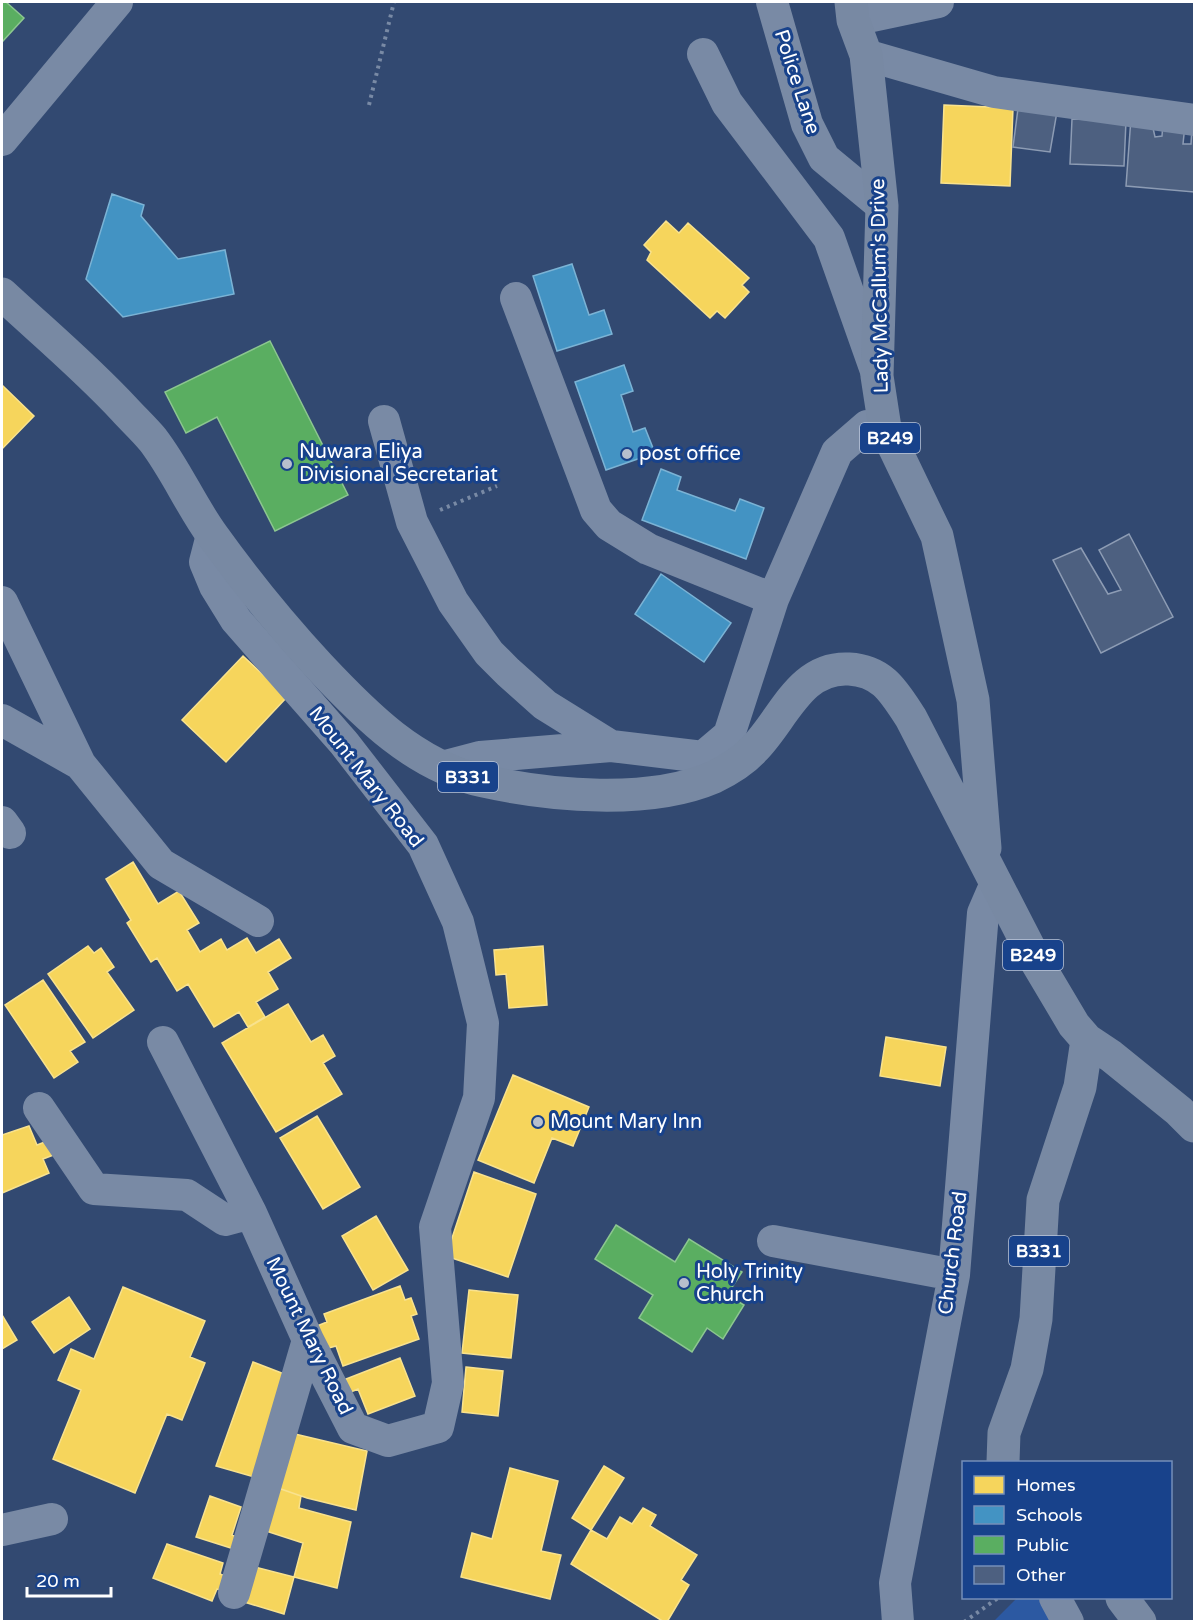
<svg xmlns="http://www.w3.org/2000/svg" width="1196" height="1623" font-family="'Varela Round',sans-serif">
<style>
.green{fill:#2c59a2}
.homes{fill:#f6d55c;stroke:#f9e28d;stroke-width:1.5}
.schools{fill:#4393c3;stroke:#7bb3d5;stroke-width:1.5}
.public{fill:#5aae61;stroke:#8cc690;stroke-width:1.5}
.building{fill:#4d6080;stroke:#8d9cb4;stroke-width:1.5}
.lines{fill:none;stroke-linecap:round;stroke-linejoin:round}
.path{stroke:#798aa5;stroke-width:4;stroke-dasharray:3 4.5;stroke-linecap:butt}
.minor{stroke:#798aa5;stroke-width:32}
.major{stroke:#7889a3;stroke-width:33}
.poi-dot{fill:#b7bfcd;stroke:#18428b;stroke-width:2}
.labels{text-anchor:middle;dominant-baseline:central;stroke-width:6;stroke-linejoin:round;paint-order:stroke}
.shield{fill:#18428b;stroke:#bac6dc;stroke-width:1.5}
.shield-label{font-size:18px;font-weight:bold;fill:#fff}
.street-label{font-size:20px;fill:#fff;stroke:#18428b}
.poi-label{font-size:20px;fill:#fff;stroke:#18428b;text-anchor:start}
</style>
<rect width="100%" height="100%" fill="#324971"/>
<path class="green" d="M1017 1598H1040L1051 1622H993Z"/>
<path class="homes" d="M944 105 1013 108 1010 186 941 183Z
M666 221 679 233 688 223 749 278 742 285 749 292 725 318 717 311 710 318 647 260 651 252 644 245Z
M3 386 34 416 2 449V387Z
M243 656 287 697 226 762 182 720Z
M133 862 158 904 179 891 199 923 187 930 200 952 221 939 227 950 247 938 256 953 279 939 291 958 268 972 278 989 256 1002 265 1017 248 1027 239 1012 214 1027 188 984 177 991 157 958 151 962 127 923 131 920 106 879Z
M88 946 94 953 101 948 114 967 107 972 134 1010 93 1038 48 974Z
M543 946 547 1005 509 1008 506 974 496 975 494 950Z
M43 980 85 1042 70 1051 78 1062 54 1078 5 1005Z
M288 1004 311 1042 323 1035 335 1056 323 1063 342 1094 276 1132 222 1043Z
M886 1037 946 1047 940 1086 880 1076Z
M513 1075 589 1107 573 1146 552 1138 534 1183 478 1160Z
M317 1116 360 1187 323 1209 280 1138Z
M29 1126 37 1145 50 1140 56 1154 43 1159 49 1173 2 1193V1135Z
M474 1172 536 1194 508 1277 446 1256Z
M376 1216 408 1270 373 1290 342 1236Z
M400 1286 405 1300 411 1298 417 1314 411 1316 419 1339 343 1366 336 1346 325 1349 317 1326 327 1322 324 1314Z
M123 1287 205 1321 190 1357 205 1363 182 1420 167 1414 135 1493 53 1459 81 1390 58 1380 71 1349 94 1359Z
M469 1290 518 1295 511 1358 462 1353Z
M69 1297 90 1329 54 1353 32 1322Z
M2 1315 17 1340 2 1349Z
M400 1358 415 1396 368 1414 358 1389 346 1394 341 1381Z
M253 1362 292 1377 258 1478 216 1466Z
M466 1367 503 1371 498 1416 462 1412Z
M295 1434 367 1451 356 1510 307 1498 278 1488Z
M604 1466 624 1478 591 1530 572 1518Z
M510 1468 558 1481 541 1551 561 1555 550 1599 461 1577 472 1533 492 1539Z
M278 1488 301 1496 299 1508 351 1522 337 1588 294 1577 303 1543 266 1531Z
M210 1496 241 1507 232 1535 237 1537 234 1549 196 1537Z
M643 1508 656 1515 650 1526 697 1555 681 1580 689 1585 667 1622H664L571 1564 591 1530 607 1539 620 1517 632 1524Z
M167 1544 223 1563 220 1574 231 1578 227 1591 217 1589 212 1601 153 1578Z
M251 1566 294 1577 284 1614 244 1602Z"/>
<path class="schools" d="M112 194 144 205 141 216 178 259 225 250 234 294 123 317 86 279Z
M572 264 589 315 604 310 612 334 557 351 533 276Z
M624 365 633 391 621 395 633 432 645 428 655 453 606 470 575 382Z
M661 469 681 477 677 490 735 511 740 499 764 508 746 559 642 520Z
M661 574 731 623 704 662 635 614Z"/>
<path class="public" d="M2 2H6L24 18 2 42Z
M270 341 348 495 275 531 217 417 186 433 165 392Z
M616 1225 675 1262 689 1239 742 1272 727 1295 744 1305 723 1339 707 1328 692 1352 639 1318 653 1295 595 1259Z"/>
<path class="building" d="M1019 101 1058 106 1050 152 1013 147Z
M1131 118 1151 119 1155 137 1162 136 1163 123 1185 125 1183 144H1191L1192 128H1194V192L1126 186Z
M1072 119 1126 121 1124 166 1070 164Z
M1129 534 1173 617 1101 653 1053 560 1081 548 1108 594 1121 590 1099 550Z"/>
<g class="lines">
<path class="path" d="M369 105 394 2
M440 510 497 486
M964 1622 998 1598"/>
<path class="minor" d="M772 2 807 124 824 158 882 206
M853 20 938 2
M703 54 727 103 829 238 876 371
M866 55 994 92 1194 120
M2 140 117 2
M516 298 596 510 609 525 648 549 773 599
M384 421 412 522 453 602 489 653 508 672 545 705 611 746
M212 535 205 562 215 586 236 620 344 743 423 845 458 922 483 1023 479 1098 435 1227 448 1383 438 1427 388 1441 353 1428 308 1340 251 1213
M2 602 80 764 161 864 258 921
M2 720 80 764
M442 767 480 757 611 746 703 757 729 735 773 599 837 452 867 426 885 428
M2 822 10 833
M39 1108 94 1189 187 1195 225 1220 251 1213 163 1042
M773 1241 954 1275
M2 1530 52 1519
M234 1593 308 1340
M1055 1598 1068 1622
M898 1622 895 1583 954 1275 983 913 996 883"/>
<path class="major" d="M851 2 853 20 866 55 882 206 877 376 885 428 937 536 973 700 985 848
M2 294C43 332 86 368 124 409 133 419 144 429 153 440 176 470 191 506 213 536 246 582 281 625 319 666 365 715 415 766 483 781 551 796 649 805 714 777 728 770 742 762 753 750 783 721 799 666 849 669 883 671 894 692 911 718L1036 961 1074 1025 1087 1040 1111 1056 1179 1111 1194 1126
M1003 1462 1004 1433 1027 1369 1036 1319 1043 1200 1080 1087 1087 1040
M1122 1598 1140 1622"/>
</g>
<g class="poi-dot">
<circle cx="627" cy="454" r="6"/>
<circle cx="287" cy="464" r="6"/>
<circle cx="538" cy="1122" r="6"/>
<circle cx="684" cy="1283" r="6"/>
</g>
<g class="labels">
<g class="shield">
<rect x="860" y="423" width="60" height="30" rx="4.5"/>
<rect x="438" y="762" width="60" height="30" rx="4.5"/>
<rect x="1003" y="940" width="60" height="30" rx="4.5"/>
<rect x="1009" y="1236" width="60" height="30" rx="4.5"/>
</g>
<g class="shield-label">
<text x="890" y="438">B249</text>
<text x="468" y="777">B331</text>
<text x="1033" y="955">B249</text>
<text x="1039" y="1251">B331</text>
</g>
<g class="street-label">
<text transform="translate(797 82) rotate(72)">Police Lane</text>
<text transform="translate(880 286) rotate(-91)">Lady McCallum's Drive</text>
<text transform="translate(366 777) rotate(52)">Mount Mary Road</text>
<text transform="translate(953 1253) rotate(-83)">Church Road</text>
<text transform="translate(309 1336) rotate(64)">Mount Mary Road</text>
</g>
<g class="poi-label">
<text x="299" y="452">Nuwara Eliya<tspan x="299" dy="23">Divisional Secretariat</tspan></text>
<text x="639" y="454">post office</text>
<text x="550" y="1122">Mount Mary Inn</text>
<text x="696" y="1272">Holy Trinity<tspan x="696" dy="23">Church</tspan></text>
</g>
</g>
<rect width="1196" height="1623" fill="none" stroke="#ffffff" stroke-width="6"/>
<rect x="962" y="1461" width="210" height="138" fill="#18428b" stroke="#748eb9" stroke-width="1.5"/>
<rect x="974" y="1476" width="30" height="18" fill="#f6d55c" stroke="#748eb9" stroke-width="1.5"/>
<text x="1016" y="1491" font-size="18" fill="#ffffff">Homes</text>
<rect x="974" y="1506" width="30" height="18" fill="#4393c3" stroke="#748eb9" stroke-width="1.5"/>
<text x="1016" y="1521" font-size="18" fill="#ffffff">Schools</text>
<rect x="974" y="1536" width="30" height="18" fill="#5aae61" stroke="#748eb9" stroke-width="1.5"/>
<text x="1016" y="1551" font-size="18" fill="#ffffff">Public</text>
<rect x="974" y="1566" width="30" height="18" fill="#4d6080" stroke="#748eb9" stroke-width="1.5"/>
<text x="1016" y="1581" font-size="18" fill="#ffffff">Other</text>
<path d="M27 1587v9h84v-9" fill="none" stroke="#ffffff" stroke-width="3"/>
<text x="36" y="1587" font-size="18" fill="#ffffff" stroke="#18428b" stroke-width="4.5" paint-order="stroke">20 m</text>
</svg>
